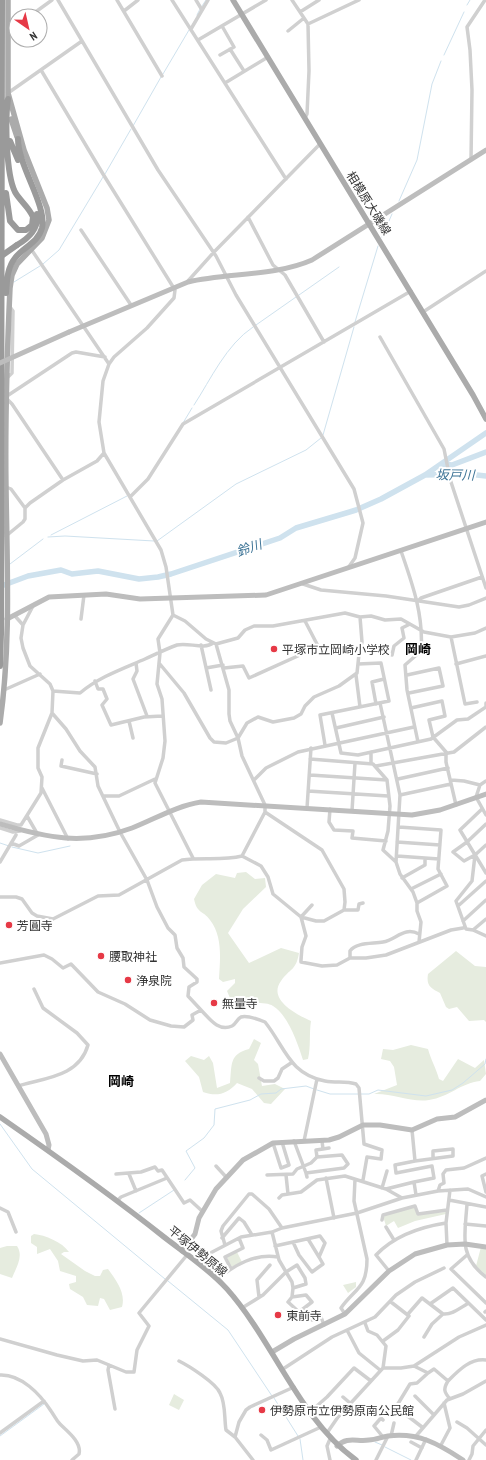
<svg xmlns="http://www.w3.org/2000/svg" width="486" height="1460" font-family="'PT Sans Narrow','Noto Sans JP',sans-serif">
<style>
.green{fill:#e6ecdf}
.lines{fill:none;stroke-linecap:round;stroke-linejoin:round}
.stream{stroke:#cfe2ee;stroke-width:1}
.river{stroke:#cfe2ee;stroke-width:5.5}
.street{stroke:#d0d0d0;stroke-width:3.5}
.secondary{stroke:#bdbdbd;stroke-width:5}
.primary{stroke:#ababab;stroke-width:5.5}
.highway{stroke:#9a9a9a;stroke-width:6}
.secondary-bridge{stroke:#bdbdbd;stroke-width:5}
.highway-bridge{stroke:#9a9a9a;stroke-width:6}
.poi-dot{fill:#e63946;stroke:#fff;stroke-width:1.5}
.labels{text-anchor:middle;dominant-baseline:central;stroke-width:4;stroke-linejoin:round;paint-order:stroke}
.street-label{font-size:12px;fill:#333;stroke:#fff}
.poi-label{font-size:12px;fill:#333;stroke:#fff;text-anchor:start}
.water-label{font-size:13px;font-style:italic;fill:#3f7597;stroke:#fff}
.neighbourhood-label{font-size:13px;font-weight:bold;fill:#000;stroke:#fff}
</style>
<rect width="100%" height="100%" fill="#fff"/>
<path class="green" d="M246 872 255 879 265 878 266 887 243 909 228 933 249 963 281 948 299 953C296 971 290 968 281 981 267 1000 298 1015 311 1021 309 1034 311 1046 308 1059L303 1060C298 1044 288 1015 273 1006 265 1001 242 1003 233 1005L227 991 235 983V979L223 982 219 979C220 959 223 937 210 920 203 910 197 914 194 899L202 885 216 874 235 878 237 873Z
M456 951 475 966 486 967V1022L484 1020 469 1021 457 1007 449 1009 446 1007 440 993C431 988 426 986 428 974Z
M254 1039 261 1043 254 1060 258 1064 262 1086 275 1084 285 1089 271 1104 264 1103 252 1089 237 1083C227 1094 217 1097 203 1092L199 1077 185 1061 191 1056 204 1060 209 1056 213 1063 217 1088 230 1083C232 1065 229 1054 249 1049Z
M411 1045 428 1049C431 1060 436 1068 439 1079L443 1081 458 1059 475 1068 484 1060 486 1074 480 1081C461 1083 449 1097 429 1100 412 1103 392 1093 374 1094L397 1085 394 1067 390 1061 381 1059 383 1049 393 1050Z
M414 1207 417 1214 446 1212V1214L415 1221 398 1228 394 1221 386 1226 383 1216Z
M34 1234C45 1235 62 1242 69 1252H64L61 1254 85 1271 95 1276H100L103 1270 108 1269C116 1280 126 1293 122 1307L110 1310 104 1299 100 1298 98 1306 87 1305 83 1297 70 1289 69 1284 76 1282V1276L60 1271 58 1261 50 1249 37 1254V1247L31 1243V1236Z
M7 1246H17C24 1256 16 1268 12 1278L0 1274V1248Z
M481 1247 486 1249V1275L476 1266Z
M237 1252 242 1262 231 1267 227 1257Z
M356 1282V1287L348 1293 343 1285Z
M174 1394 184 1400 179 1410 169 1405Z"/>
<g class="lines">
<path class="stream" d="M467 5 470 0
M202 6 206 0
M197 15 200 9
M444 55 464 12
M163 74 189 30
M133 126 161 77
M105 174 131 129
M399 201 417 160 432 84 441 61
M382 237 392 214
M43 264 59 250 103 177
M14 282 40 266
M299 295 339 267
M355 322 378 246
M256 325 296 297
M194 405C211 379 226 345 253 327
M183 423 192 408
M323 435 354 327
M51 535 127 496
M48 537 65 536 154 541
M157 541 236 484 306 450 321 438
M10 564 43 539
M0 843 9 846
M12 847 38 853 70 846
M317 1090 330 1094H369L378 1090 426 1096 452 1090 463 1083 485 1064 486 1059
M0 1124 32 1169 165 1279
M185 1180 195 1168 186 1151 204 1138 214 1125 215 1109 250 1100 261 1094 276 1093 281 1089 306 1086 314 1089
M139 1213 174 1190
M168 1281 228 1330 272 1396
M274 1398 298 1436
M0 1436 44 1404
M300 1439 303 1460
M375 1442 382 1445
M385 1447 411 1460"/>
<path class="river" d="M442 464 452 465 486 452
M425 475 468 474 486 476
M4 585 28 576 61 570 72 574 98 571 139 579 158 577 171 574 280 538 296 528 356 510 381 499 425 475 486 433"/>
<path class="street" d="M58 0 158 170 216 256 236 295 354 489 363 523 355 558 348 568
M117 0 162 76
M172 0 286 179
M196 0 202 10
M292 0 308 24 309 71 307 114 305 118
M124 11 138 0
M300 12 319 0
M30 16 52 0
M308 24 359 0
M9 29 16 26
M191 29 208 0
M288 31 304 18
M198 40 266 0
M230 49 244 71
M220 55 234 47 222 26
M41 70 103 174 175 290 174 298 147 328 114 357 109 364 103 381 99 422 104 453 161 550 166 567 173 615 185 621 206 639 216 644 238 638 245 630 254 626H273L345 613 360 617 371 616 385 620 401 619 424 632 451 637 475 633 486 628
M225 83 268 57
M8 93 82 41
M471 160 472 90 470 50 467 27 485 0
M248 217 273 265 285 275 324 342
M81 230 131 305
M31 249 109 364
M188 281 214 252 320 144
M423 312 486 271
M380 337 444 449 450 479 486 588
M8 377 12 373 13 311 10 307
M7 396 72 353 76 352 105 357
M7 399 12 404 63 480
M6 487 11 489 25 508
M130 497 148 479 183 424 411 291
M6 536 23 522 25 519V508L30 503 63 480 97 461 104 453
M401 551C412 583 424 615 421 651L405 665 407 690 418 742
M303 584 321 590 386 596 459 607 469 605 486 598
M418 601 421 598 482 577
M173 615 158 639 160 653 157 684 162 699 165 741 163 758 155 783 193 858
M15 616 23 625
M81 619 84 595
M451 637 465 704 477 702
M201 645 211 690
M392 655 394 646 404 638 402 628 410 624
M136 663 137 671 133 679 147 716
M159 663 184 693 210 738 214 742 226 743 238 738 247 723 258 717 273 722 294 718 301 714 305 706 314 697 339 686 357 673 359 654 362 642 360 617
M456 664 486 656
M206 668 223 665
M224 668 243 666 249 678 311 650 318 646 305 621
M356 675 360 707
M407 675 439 668 443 686 409 693
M95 681 98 689H103L107 699 102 705 111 725 144 717 162 716
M4 690 40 674
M53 691 80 693C99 677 122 669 145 659 156 654 166 649 177 645 188 642 204 650 213 643
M380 703 400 795 396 862 400 874 413 892 417 903V911L421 922 419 942
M376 704 372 682 384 679
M411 708 442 701 445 716 429 720 433 737 446 752V762L456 805
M52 713 66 729 80 751 95 767 98 786 120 832 147 880 157 907 168 928 175 935 177 948 183 958 184 967 197 979V982L189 987 188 996 201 1010
M332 713 341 753 358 755 431 739 457 720 468 719 486 707V703
M129 721 133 738
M336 728 384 717
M325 745 320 715 389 701 381 663 358 664
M310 759 373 764 387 780 390 806 388 831 383 850 396 862
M62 760 61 766 97 774
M371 764V752
M376 766 454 752 486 727
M310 775 387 780
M255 779 266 768 298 752 414 727
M398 779 448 768
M451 780 464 781 480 785
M486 781 480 785 476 797 486 815
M42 788 68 839
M308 791 388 796
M400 795 451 784
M103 796H119L155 779
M307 808 311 748
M330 809 329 822 334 830 353 831 352 838 386 841
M482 809 460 830 486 873
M352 811 355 763
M0 820 17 825H21L41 793 42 777 38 768V748L52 713 53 691 50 684 30 666 23 648 21 638 23 625 33 606
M486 824 467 842 453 852 464 861 475 855 486 845
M399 827 441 830 438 869 447 886 417 903
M0 828 13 832 20 831
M397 842 440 845
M11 843 19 846 38 835 27 816
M475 855 472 881 456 901 466 929 473 930 486 936
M242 856 261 866 268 877 273 894 301 917 316 921H324L344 910 345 902 344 889 322 850 265 812
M397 856 439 859
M0 862 16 835
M402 878 425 865V858
M411 889 441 874
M0 897H16L22 899 32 913 37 916 53 919 98 896 119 895 182 860C203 857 222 861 242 856L265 812V805L242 756 238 738 230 721 229 714V690L216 644
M312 905 301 917 306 936 302 947 301 960V962L322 966 337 965 350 958H366L386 955 451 930 463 928
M458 906 486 881
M344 910H358L359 904 363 903
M463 921 486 900
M473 930 486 919
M350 958V951C356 942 373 944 383 942 396 940 404 926 419 934
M0 963 44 955 52 959 63 968 71 964 98 992 125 1004 150 1020 171 1026 184 1027 193 1020 192 1015 201 1010C209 1018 218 1032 232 1026 236 1024 237 1019 241 1017 247 1015 260 1020 265 1022 285 1047 289 1074 325 1081 336 1083 346 1081 356 1084L359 1088 364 1144 382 1150 381 1159 367 1157 363 1180
M259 1078 264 1081H274L278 1078 282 1069 291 1063
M18 1086C44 1078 79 1077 88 1045L77 1033 43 1008 34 989
M412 1130 415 1161 395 1165 396 1173 432 1166 434 1178 414 1182 416 1195
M294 1141 306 1173
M304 1141 317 1079
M273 1143 281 1168 289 1165 282 1142
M323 1149 329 1148
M415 1161 453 1156V1149L433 1151V1158
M216 1166 227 1178
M116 1174 141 1172 155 1167 158 1171 162 1170 184 1203 190 1200 202 1211
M129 1174 136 1191
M486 1174 482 1176 486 1192
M267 1175 293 1174 297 1169 311 1163 317 1157 316 1150 323 1149 322 1141
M286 1175 288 1194
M307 1177 306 1173 344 1168 348 1164 342 1155 317 1157
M326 1178 334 1218
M382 1188 387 1171
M386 1189 414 1182
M438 1191 440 1185 444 1183 443 1174 446 1170 464 1168 486 1158
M279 1198 282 1195 301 1192 317 1180 345 1176 386 1189 402 1198
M449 1200 486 1207
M117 1201 121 1197 167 1178
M467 1204C465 1235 458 1256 486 1277
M0 1208 8 1212 16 1232
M382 1220 383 1215 415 1206 418 1214 447 1210
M465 1224 486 1226
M386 1227 394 1240
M272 1232 279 1260 286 1272 297 1265 305 1278 306 1284 293 1288 292 1297 288 1302 299 1312 312 1302 306 1295 292 1297
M222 1238 239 1218 244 1222 252 1235
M308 1239 319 1257
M225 1245 221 1231 223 1226 249 1194H252L269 1209 282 1228
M447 1245 446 1223 450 1190
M275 1246 320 1236 325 1243 319 1257 323 1264 312 1272 299 1255 293 1242
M467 1255 451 1269 486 1303
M195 1261 241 1237 272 1232 282 1228 357 1213 402 1198 438 1191 468 1189 486 1197
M231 1269 225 1257 243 1248 239 1238
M389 1271 376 1255C394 1236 420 1227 446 1223
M217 1279C235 1265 255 1253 278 1257
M259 1297 257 1280 270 1265
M430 1304 453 1288 486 1320
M242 1308 263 1295 286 1272 292 1282 293 1288
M485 1312 486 1311
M345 1314 341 1308C355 1288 367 1289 367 1259L354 1201 355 1179
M408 1314 422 1298 443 1314C452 1315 460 1308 467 1304
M312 1320 321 1317 324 1325
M347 1330 359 1353 380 1370
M424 1337 432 1324 443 1314
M0 1339 57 1355 83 1361 97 1360 126 1372H134L137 1350 149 1326 139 1313 187 1255
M383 1341 398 1330 409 1316 391 1302
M179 1361C189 1366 216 1383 220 1393 226 1404 224 1418 226 1430L235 1437
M109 1365 108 1370 115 1409
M414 1366 459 1337 486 1325
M383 1368H401L414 1366 428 1373 434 1369 448 1381C443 1389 444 1392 450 1399
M283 1369 332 1337 375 1317 396 1295 415 1282 444 1268
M0 1375C21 1374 40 1394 51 1411 54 1415 56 1420 60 1424 67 1431 82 1442 79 1454L72 1460
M448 1381C458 1371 470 1358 486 1360
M415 1396 433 1414
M343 1397 350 1403
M310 1412 327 1397 354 1368 371 1381
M457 1422 467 1428 486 1445
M422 1427 396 1407 410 1384 417 1383 428 1373
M0 1433 44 1401
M327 1433 338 1417 383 1368 386 1346 377 1335 368 1331 365 1323
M261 1435 267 1440 271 1450 321 1427
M391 1436 394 1423
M416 1436 447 1400 463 1394 486 1381
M383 1437 374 1426 381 1418 383 1420
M330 1439 327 1446 330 1460
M411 1442 422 1448
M441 1445 450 1428 444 1403
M253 1460 235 1437 239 1422 246 1410 250 1407 294 1387
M376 1460 388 1436
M416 1460 426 1439
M469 1460 472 1454 473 1446 486 1430"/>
<path class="secondary" d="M69 332 188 282C227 273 276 276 312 260L486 150
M7 619 49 597 106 594 140 599 266 595 486 522
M0 824C47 838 84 846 132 828 155 819 176 806 201 802L412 815 440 810 486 794
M0 1054 46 1134 49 1145 48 1150
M182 1251 195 1234 199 1218 216 1189 243 1160 273 1143 329 1140 339 1137 363 1125H380L412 1130 437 1119 455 1117 486 1100
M272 1352 294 1339 345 1314 389 1271 415 1254 447 1245 465 1244 486 1247
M337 1446C347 1436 357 1442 369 1440 376 1440 381 1437 388 1436 418 1432 439 1444 463 1460"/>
<path class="primary" d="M233 0 473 395 486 419
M8 97V0
M11 119 17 137
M0 723C11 645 7 566 6 488 5 421 7 354 10 288L12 275 17 264 42 238 49 220 47 208 24 150 8 93
M0 1117C56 1156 111 1195 164 1237 186 1254 209 1269 227 1289 274 1342 299 1419 356 1460"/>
<path class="highway" d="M10 141 18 160
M6 193 10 221 18 230H26L32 225 33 217C29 207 20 201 15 192 6 174 5 120 8 99
M17 245C29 238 39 229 37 214
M6 293C7 281 7 268 15 258 23 247 38 243 42 228 47 205 18 166 18 139
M1 564 2 0
M0 666 1 633"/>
<path class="secondary-bridge" d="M0 363 69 332"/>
<path class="highway-bridge" d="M0 257 17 245
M1 633V564"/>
</g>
<g class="poi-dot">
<circle cx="274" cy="649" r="4"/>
<circle cx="9" cy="925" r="4"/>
<circle cx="101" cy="956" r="4"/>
<circle cx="128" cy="980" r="4"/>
<circle cx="214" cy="1003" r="4"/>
<circle cx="278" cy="1315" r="4"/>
<circle cx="262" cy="1410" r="4"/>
</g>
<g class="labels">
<g class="street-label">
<text transform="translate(369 203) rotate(58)">相模原大磯線</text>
<text transform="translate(198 1251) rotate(39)">平塚伊勢原線</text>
</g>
<g class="poi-label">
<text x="282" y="649">平塚市立岡崎小学校</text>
<text x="17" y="925">芳圓寺</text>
<text x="109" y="956">腰取神社</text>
<text x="136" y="980">浄泉院</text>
<text x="222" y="1003">無量寺</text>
<text x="286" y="1315">東前寺</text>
<text x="270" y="1410">伊勢原市立伊勢原南公民館</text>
</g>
<g class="water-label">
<text transform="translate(455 475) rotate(1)">坂戸川</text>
<text transform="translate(249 548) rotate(-19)">鈴川</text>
</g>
<g class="neighbourhood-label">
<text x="418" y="649">岡崎</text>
<text x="121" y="1081">岡崎</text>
</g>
</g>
<g transform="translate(28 28) rotate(146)"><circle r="19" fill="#ffffff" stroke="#adadad"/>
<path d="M0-3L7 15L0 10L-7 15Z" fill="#e63946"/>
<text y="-6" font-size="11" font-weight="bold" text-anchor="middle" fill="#333333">N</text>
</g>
</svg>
